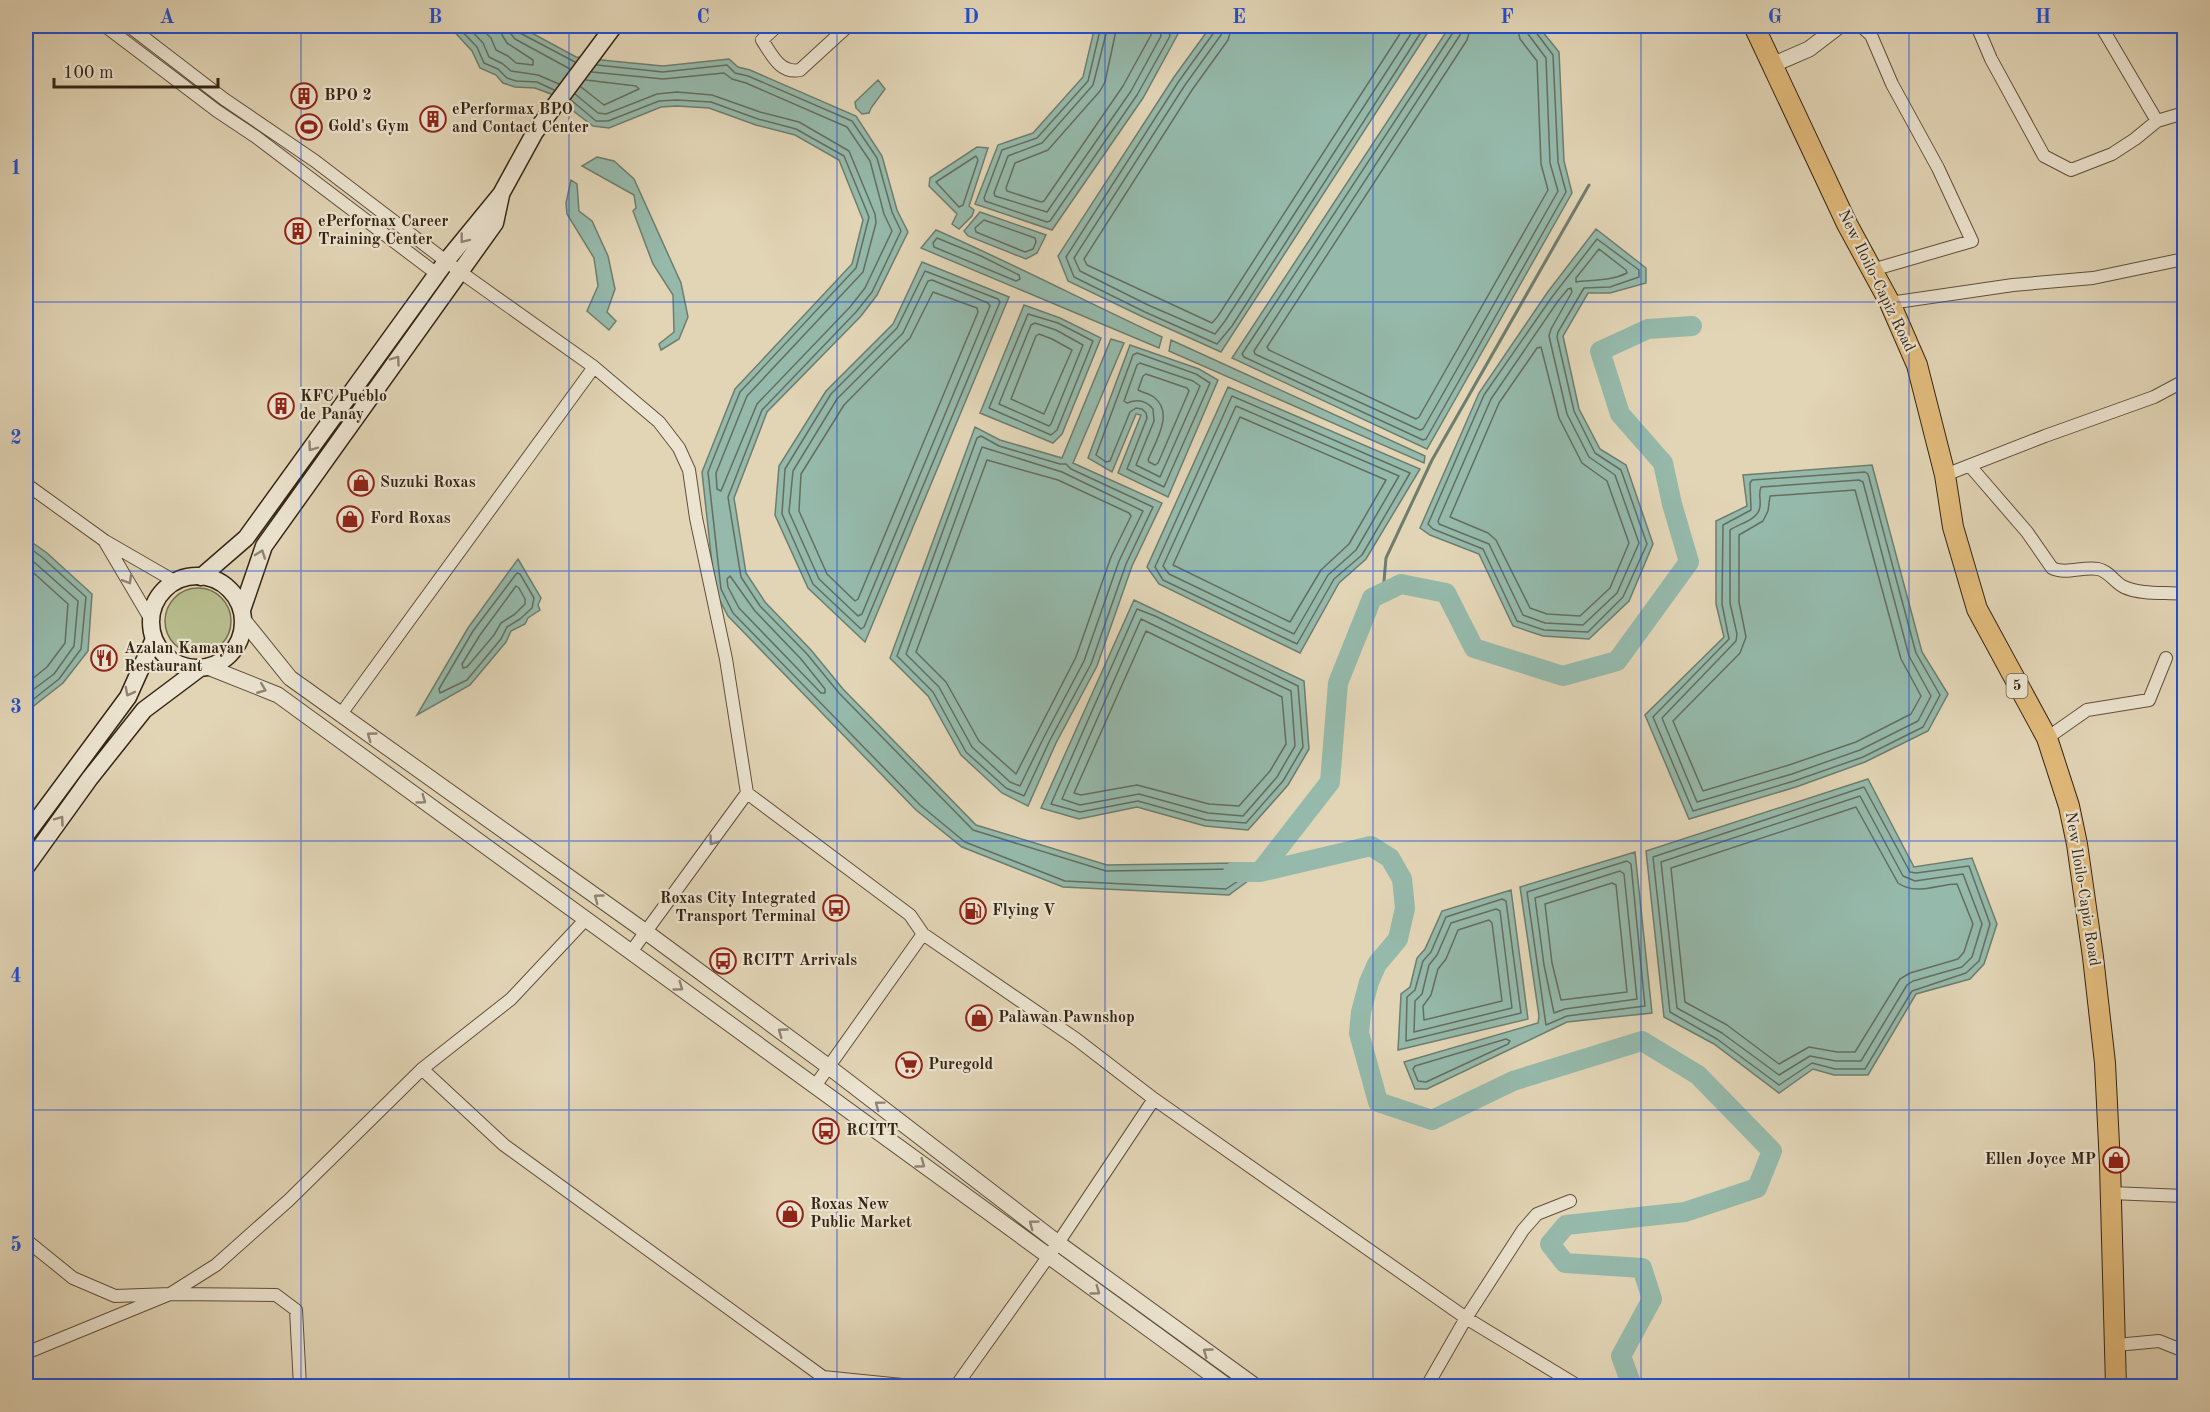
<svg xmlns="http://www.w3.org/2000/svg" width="2210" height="1412" font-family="'Old Standard TT',serif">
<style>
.green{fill:#b7bc8c;stroke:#767050;stroke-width:1.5}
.water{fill:#95b9ab;stroke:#6e7d6e;stroke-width:1.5}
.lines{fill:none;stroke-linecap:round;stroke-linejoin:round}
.shore{stroke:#646e5f;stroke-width:1.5}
.stream{stroke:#6e7d6e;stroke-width:3}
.river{stroke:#95b9ab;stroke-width:20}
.minor-casing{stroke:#60503c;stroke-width:14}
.tertiary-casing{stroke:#60503c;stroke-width:17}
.secondary-casing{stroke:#342413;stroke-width:19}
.trunk-casing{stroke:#342413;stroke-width:22}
.minor{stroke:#ece4d0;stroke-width:12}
.tertiary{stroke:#ece4d0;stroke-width:15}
.secondary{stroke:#ece4d0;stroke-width:16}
.trunk{stroke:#e1ba7b;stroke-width:20}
.oneway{stroke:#908472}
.grid{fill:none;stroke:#1d4ed8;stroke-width:1.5;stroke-opacity:0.55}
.labels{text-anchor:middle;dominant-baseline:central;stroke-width:4.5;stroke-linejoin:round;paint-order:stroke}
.shield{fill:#ece4d0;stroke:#6b5e4c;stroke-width:1.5}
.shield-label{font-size:15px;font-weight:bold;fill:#342413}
.poi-label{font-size:16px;font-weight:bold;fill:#342413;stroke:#ece4d0;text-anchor:start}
.street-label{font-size:16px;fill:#342413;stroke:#ece4d0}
.neatline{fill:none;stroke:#1d4ed8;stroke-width:2}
.grid-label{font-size:20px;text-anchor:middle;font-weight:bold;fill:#1d4ed8}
</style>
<rect width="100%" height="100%" fill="#e2d5b6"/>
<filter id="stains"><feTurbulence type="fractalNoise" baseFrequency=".00333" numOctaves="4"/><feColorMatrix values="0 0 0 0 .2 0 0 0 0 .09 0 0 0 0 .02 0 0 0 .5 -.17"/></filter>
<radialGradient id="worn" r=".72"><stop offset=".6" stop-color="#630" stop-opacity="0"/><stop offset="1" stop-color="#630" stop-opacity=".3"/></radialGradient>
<path class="green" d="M165 621a33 33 0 1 1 66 0a33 33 0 1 1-66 0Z"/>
<path class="water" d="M449 26H519L576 57 611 61 663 66 729 59 738 67 750 70 856 116 882 156 897 210 908 232 877 295 861 316 767 412 734 498 746 573 765 602 811 650 843 689 976 825 1107 865 1237 863 1260 872 1229 895 1063 887 962 847 916 810 728 616 715 591 702 472 735 389 852 264 863 220 839 160 795 135 756 125 709 108 677 106 661 107 609 128 593 126 551 94 535 88 515 87 503 83 496 75 480 68 472 51Z
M1095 26H1170L1179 32 1143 98 1052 230 975 204 998 145 1033 133 1083 77Z
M1211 26H1432L1221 352 1143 317 1068 281 1058 256 1174 77Z
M1450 26H1538L1559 52 1564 161 1572 193 1427 449 1232 358Z
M878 80 885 89 871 108 869 113 862 114 856 108 855 102Z
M977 147 988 148 969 206 974 210 972 216 959 229 952 224 957 214 929 186 930 178Z
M597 157 614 161 634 179 681 283 688 317 679 339 661 350 659 344 674 332 673 295 653 264 633 211 636 208 634 195 582 166Z
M571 180 577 184 579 211 592 221 608 256 615 289 607 312 616 321 609 330 587 311 598 286 594 258 567 214 566 203Z
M980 212 1046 235 1037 253 1026 259 968 236 964 231Z
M1596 229 1646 268V283L1610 293H1588L1563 336 1579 409 1600 449 1626 465 1653 544 1629 601 1589 639 1543 636 1513 626 1479 554 1430 535 1420 528 1479 393 1547 293Z
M936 230C1012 263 1086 302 1162 337L1159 348 921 248Z
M922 262 1009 297 865 642 808 588 775 515 779 466 826 391 893 324Z
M1024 305 1060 318 1101 338 1062 434 1053 443 980 413Z
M1111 339 1124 343 1073 463 1162 503 1132 566 1097 666 1056 743 1028 806 1002 793 961 755 928 696 890 658 975 427 1000 440 1062 458Z
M1171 340 1425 456 1424 463 1169 351Z
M1130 345 1199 369 1218 380 1168 497 1118 473 1141 415 1136 414 1112 472 1088 458Z
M1228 387 1420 469 1366 559 1339 583 1300 653 1159 584 1147 567Z
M1872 465 1922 652 1948 694 1928 731 1865 762 1796 787 1689 819 1645 715 1724 637 1716 604V521L1747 506 1743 475Z
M26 538 47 553 92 594 88 651 63 683 26 712Z
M518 559 541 598 538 605 540 610 528 618 525 624 511 631 506 642 470 685 417 715 468 628Z
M1134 600 1304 681 1309 749 1288 785 1248 830 1205 826 1137 807 1079 819 1041 808Z
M1868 779 1914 867 1972 858 1997 924 1984 964 1970 979 1916 994 1868 1075H1834L1813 1069 1779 1093 1714 1044 1664 1017 1646 851Z
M1635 852 1652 1013 1567 1022 1427 1089H1415L1404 1062 1538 1023 1539 1016 1520 887Z
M1511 890 1528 1019 1398 1050 1401 994 1410 987 1417 958 1425 949 1442 911Z"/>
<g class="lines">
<path class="shore" d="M457 26 477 47 484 63 498 69 507 78 516 81 537 82 554 90
M467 26 483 43 489 57 503 64 511 71 538 75 559 84
M479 26 491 38 496 50 508 56 516 63 533 65V60L507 43 502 35 500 26
M509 26 511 34 515 39 570 69
M517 26 520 33 575 62
M1101 26 1088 81 1037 138 1002 150 984 198 985 201 1047 222 1050 221 1137 95 1170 36 1167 26
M1108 26 1093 85 1042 143 1008 156 994 193 995 196 1047 212 1131 91 1161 36 1159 26
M1117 26 1105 82 1100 91 1048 150 1015 163 1006 188 1007 191 1041 202 1044 201 1123 86 1151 35 1150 26
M1216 26 1215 31 1179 81 1066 257 1074 277 1145 312 1217 344 1232 326 1425 26
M1223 26 1221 35 1185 85 1074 258 1080 271 1148 305 1215 334 1225 321 1416 26
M1232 26 1228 40 1192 90 1084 259 1087 265 1212 323 1218 316 1405 26
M1455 26 1454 31 1242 354 1244 357 1423 440 1426 439 1566 192 1558 162 1553 55 1535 31 1534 26
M1462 26 1460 35 1254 351 1255 354 1420 430 1423 429 1558 191 1550 163 1546 58 1528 34 1526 26
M1471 26 1467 40 1267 347 1269 350 1416 419 1419 417 1548 190 1541 164 1537 61 1520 39 1517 26
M581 87 604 105 639 89 636 86 586 80
M575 94 598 113 606 114 657 94 677 92 712 95 760 112 799 122 849 151 875 214 876 223 863 272 747 396 716 473 717 489 721 491 757 404 850 307 865 288 892 231 884 214 870 161 847 127 746 83 732 79 724 73 663 79 592 72
M571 100 596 121H608L659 101 677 100 711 102 758 119 796 129 844 156 869 217 856 268 740 392 708 472 721 589 733 613 920 805 965 842 1065 881 1226 889 1244 877V872L1235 869 1106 871 973 830 839 693 807 654 760 606 741 577 728 497 762 410 856 312 872 292 901 231 892 212 877 158 852 121 748 76 735 73 727 65 663 72 597 65
M976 156 978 160 963 205 959 207 936 182Z
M984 220 1035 238 1036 242 1033 249 1025 252 976 232 975 228Z
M937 238 981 256 1019 275 1020 279 1016 281 934 247 933 243Z
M1597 239 1639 270V277L1610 287 1584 288 1558 332 1557 337 1574 411 1595 453 1621 470 1647 544 1623 597 1588 632 1544 630 1517 621 1483 549 1433 529 1428 524 1484 395 1552 297Z
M1599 249 1626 270 1627 273C1611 281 1593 280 1576 282V278Z
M925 271 998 299 1000 302 864 627 861 629 813 584 782 514 785 469 831 394 897 328Z
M932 280 988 303 990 306 862 614 858 616 819 579 789 512 793 471 837 399 903 333 928 281Z
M1571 288 1572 292 1551 329 1549 336 1567 414 1589 457 1615 475 1639 543 1617 593 1583 625 1545 623 1523 615 1489 544 1439 524 1438 521 1491 399 1558 301 1568 289Z
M933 292 977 308 978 312 858 599 855 601 827 574 799 511 801 474 844 405 910 338Z
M1028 314 1058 323 1093 341 1057 430 1051 435 989 408Z
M1035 323 1056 330 1083 345 1051 424 1049 426 999 404 1031 325Z
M1039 334 1052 339 1072 350 1044 414 1011 399 1036 336Z
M1541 347 1559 418 1582 463 1607 481 1629 543 1610 588 1580 616 1547 614 1530 608 1496 540 1488 533 1450 517 1499 403 1537 348Z
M1137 353 1196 374 1210 383 1164 487 1127 469 1147 418 1146 413 1142 409 1136 408 1130 412 1110 461 1106 462 1096 455 1133 355Z
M1140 363 1193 381 1200 386 1160 477 1136 465 1154 421 1153 409C1146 400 1137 399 1127 403L1124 401 1137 365Z
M1146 374 1187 388 1189 391 1158 463 1155 465 1149 462 1148 460C1155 442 1174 414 1155 398 1150 394 1144 393 1138 390L1143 376Z
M1232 396 1410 473 1362 555 1334 579 1297 644 1163 580 1155 567Z
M1236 406 1399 476 1356 550 1328 575 1294 634 1169 574 1163 566Z
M1240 417 1386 480 1349 544 1321 570 1290 622 1173 565Z
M981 436 999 446 1060 464H1066L1071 469 1153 507 1126 564 1091 664 1050 740 1024 796 1006 788 966 752 933 692 897 656 977 438Z
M982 447 1062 472 1143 511 1119 561 1084 661 1044 737 1020 786 1010 782 972 747 939 687 906 654Z
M987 460 1058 480 1129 513 1131 516 1111 557 1076 657 1016 774 979 741 946 682 916 652Z
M1865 472 1868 474 1916 653 1940 695 1923 727 1863 757 1794 781 1693 811 1653 717 1729 639 1722 604 1723 525 1751 510 1750 483 1752 480Z
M1859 480 1863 482 1909 656 1931 696 1918 721 1860 750 1792 774 1697 802 1662 718 1736 641 1737 634 1730 603V530C1740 523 1759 520 1760 506 1761 499 1758 494 1761 487Z
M1855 490 1901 659 1921 696 1911 714 1856 742 1789 765 1703 791 1673 721 1740 653 1746 637 1739 602V535L1763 521 1768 511 1770 496Z
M26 545 43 558 86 597 81 649 59 679 26 705
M26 555 78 601 74 646 54 674 26 695
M26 566 68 604 65 643 47 667 26 684
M517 573 520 574 534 598 532 608 520 619 507 627 501 639 467 680 440 693 439 689 473 631Z
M730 576 755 611 801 659 825 689V693H821L739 608 728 587 727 579Z
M516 586 519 588 525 599V604L515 614 501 623 494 635 467 667 463 668 462 664 480 635Z
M1137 609 1155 616 1298 686 1303 747 1283 781 1246 823 1206 820 1138 801 1080 812 1051 804Z
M1141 619 1291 691 1295 746 1277 777 1243 816 1208 813 1139 794 1080 805 1062 799Z
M1146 631 1282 697 1286 744 1270 771 1239 806 1209 804 1137 785 1081 795 1074 793Z
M1864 787 1910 872 1916 873 1969 866 1990 924 1979 961 1966 973 1912 991 1865 1069H1835L1812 1063 1779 1085 1717 1039 1670 1012 1653 857Z
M1860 796 1903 876 1915 881 1963 874 1982 924 1972 957 1962 967 1913 981 1907 985 1861 1061H1836L1810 1056 1779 1075 1722 1033 1677 1008 1661 862Z
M1856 807 1898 883C1916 896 1938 884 1957 884L1973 924 1964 952 1958 959 1910 973 1900 979 1855 1052H1837L1809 1047 1779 1064 1727 1025 1685 1002 1671 868Z
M1627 861 1631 864 1645 1006 1567 1016 1546 1025 1527 892Z
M1620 871 1624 874 1637 999 1565 1009 1554 1013 1544 965 1535 898Z
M1612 883 1616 885 1627 992 1561 1000 1552 963 1545 904Z
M1502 899 1506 901 1521 1013 1406 1041 1407 997 1415 990 1423 961 1431 952 1446 917Z
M1496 909 1500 911 1512 1008 1414 1032 1415 1001 1422 994 1429 965 1437 955 1451 923Z
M1489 920 1492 923 1502 1001 1424 1020 1423 1006 1431 995 1438 969 1446 959 1458 930Z
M1506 1039 1510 1041 1508 1044 1426 1082 1418 1081 1413 1069 1415 1066Z"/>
<path class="stream" d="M1383 593 1386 558 1432 460 1589 185"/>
<path class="river" d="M1233 872H1260L1371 846 1390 858 1402 879 1405 908 1398 939 1377 964 1369 982 1361 1012 1359 1033 1378 1102 1432 1120 1513 1081 1642 1041 1698 1075 1772 1151 1757 1188 1685 1212 1566 1225 1550 1244 1565 1263 1642 1268 1652 1299 1621 1356 1632 1386
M1260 872 1330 782 1338 683 1372 598 1401 584 1446 593 1474 648 1563 676 1617 661 1689 562 1672 504 1663 463 1620 414 1600 351 1648 329 1692 326"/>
<g class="minor-casing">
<path id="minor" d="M105 26 217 111 256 137 437 274
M129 26 224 99 315 161 459 271 594 367 659 422 679 448 689 470 696 518 726 659 747 793 631 952
M777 26 762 40C772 55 780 74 800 70L848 26
M1861 26 1871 35 1892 84 1938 168 1972 241 1872 270
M1977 26 1991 59 2044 156 2071 170 2112 154 2135 139 2157 121 2184 113
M2101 26 2157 121
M1890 303 2013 285 2093 278 2184 259
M1970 466 2027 532 2052 568C2066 575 2083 566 2098 569 2109 571 2115 583 2124 587 2142 595 2165 592 2184 594
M1945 475 2045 436 2154 397 2184 381
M26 484 105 541 176 582
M105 542 151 620
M341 714 594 367
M2047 738 2087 710 2149 700 2166 658
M747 793 910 915 923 934 1076 1039 1154 1099 1466 1318 1578 1386
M422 1069 504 1145 823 1377 912 1386
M815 1086 923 934
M2111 1193 2184 1196
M26 1240 73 1278 115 1296 170 1294 216 1265 289 1200 422 1069 511 999 586 919
M2116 1345 2159 1341 2184 1351
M26 1353 170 1294 276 1295 296 1310 300 1386
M956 1386 1058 1243 1154 1099
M1427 1386 1466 1318 1523 1230 1537 1214 1570 1201"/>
</g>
<g class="tertiary-casing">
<path id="tertiary" d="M1772 65 1809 49 1839 26
M244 621 290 678 646 932 829 1067 1058 1243 1255 1386
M208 667 278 695 1227 1386"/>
</g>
<g class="secondary-casing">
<path id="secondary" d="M151 622a46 46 0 1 1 92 0a46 46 0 1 1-92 0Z
M201 577 246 538 447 260 501 194 535 132 614 26
M242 610 264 546 495 223 501 195
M26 835 128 697 154 639
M26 867 90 778 144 710 200 668"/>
</g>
<g class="trunk-casing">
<path id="trunk" d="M1754 26 1847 224 1890 303 1917 365 1945 475 1953 527 1977 609 2047 738 2069 806 2077 844 2093 957 2105 1063 2110 1165 2116 1386"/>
</g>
<use href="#minor" class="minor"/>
<use href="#tertiary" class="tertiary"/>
<use href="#secondary" class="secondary"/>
<use href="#trunk" class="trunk"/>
</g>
<defs><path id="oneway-chevron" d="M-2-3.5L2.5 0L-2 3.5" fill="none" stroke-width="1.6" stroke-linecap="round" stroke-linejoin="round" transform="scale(1.5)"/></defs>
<g class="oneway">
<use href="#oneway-chevron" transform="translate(464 239) rotate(128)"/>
<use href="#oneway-chevron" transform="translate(396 360) rotate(-55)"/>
<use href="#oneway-chevron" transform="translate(312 447) rotate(126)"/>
<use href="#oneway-chevron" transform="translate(261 554) rotate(-70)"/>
<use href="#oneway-chevron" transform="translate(128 580) rotate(60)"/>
<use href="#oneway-chevron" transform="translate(262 689) rotate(22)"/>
<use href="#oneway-chevron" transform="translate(129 692) rotate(118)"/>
<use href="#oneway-chevron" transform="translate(371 736) rotate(-144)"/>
<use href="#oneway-chevron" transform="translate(422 800) rotate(36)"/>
<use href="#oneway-chevron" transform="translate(60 820) rotate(-54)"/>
<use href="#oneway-chevron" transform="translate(713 841) rotate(126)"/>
<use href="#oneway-chevron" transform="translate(598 898) rotate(-144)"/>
<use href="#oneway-chevron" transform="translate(679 987) rotate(36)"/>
<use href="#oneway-chevron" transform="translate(782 1032) rotate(-144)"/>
<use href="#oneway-chevron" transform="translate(879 1105) rotate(-143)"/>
<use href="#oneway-chevron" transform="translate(921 1164) rotate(36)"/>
<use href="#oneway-chevron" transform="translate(1033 1224) rotate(-143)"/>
<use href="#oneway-chevron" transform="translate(1096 1291) rotate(36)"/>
<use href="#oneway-chevron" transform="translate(1207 1352) rotate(-144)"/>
</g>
<path class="grid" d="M301 26V1386M569 26V1386M837 26V1386M1105 26V1386M1373 26V1386M1641 26V1386M1909 26V1386M26 302H2184M26 571H2184M26 841H2184M26 1110H2184"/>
<defs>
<g id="building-ring" transform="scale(1.35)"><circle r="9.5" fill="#ece4d0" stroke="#8f2418" stroke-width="1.5"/><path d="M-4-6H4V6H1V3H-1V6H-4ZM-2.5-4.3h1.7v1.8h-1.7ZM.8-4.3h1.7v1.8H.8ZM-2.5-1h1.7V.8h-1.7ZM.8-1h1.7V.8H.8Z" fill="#8f2418"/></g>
<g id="stadium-ring" transform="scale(1.35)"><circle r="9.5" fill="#ece4d0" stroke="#8f2418" stroke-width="1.5"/><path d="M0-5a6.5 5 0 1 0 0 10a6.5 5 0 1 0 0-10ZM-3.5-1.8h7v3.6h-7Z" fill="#8f2418"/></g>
<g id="shop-ring" transform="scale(1.35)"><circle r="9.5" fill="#ece4d0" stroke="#8f2418" stroke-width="1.5"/><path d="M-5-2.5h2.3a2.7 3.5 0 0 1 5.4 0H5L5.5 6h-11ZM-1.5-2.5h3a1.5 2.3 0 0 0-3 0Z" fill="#8f2418"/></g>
<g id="restaurant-ring" transform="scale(1.35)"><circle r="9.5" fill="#ece4d0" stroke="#8f2418" stroke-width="1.5"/><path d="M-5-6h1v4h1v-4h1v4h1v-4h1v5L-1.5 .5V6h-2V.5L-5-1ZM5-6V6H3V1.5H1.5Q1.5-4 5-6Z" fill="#8f2418"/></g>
<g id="bus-ring" transform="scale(1.35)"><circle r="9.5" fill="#ece4d0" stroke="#8f2418" stroke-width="1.5"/><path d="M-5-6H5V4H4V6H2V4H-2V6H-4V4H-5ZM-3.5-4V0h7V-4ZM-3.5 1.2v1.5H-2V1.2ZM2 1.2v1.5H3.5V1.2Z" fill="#8f2418"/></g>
<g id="fuel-ring" transform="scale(1.35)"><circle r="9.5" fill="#ece4d0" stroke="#8f2418" stroke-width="1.5"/><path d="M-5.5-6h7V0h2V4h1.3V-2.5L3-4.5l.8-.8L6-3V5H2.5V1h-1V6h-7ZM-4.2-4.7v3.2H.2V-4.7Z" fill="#8f2418"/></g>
<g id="supermarket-ring" transform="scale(1.35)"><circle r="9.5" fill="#ece4d0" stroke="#8f2418" stroke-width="1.5"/><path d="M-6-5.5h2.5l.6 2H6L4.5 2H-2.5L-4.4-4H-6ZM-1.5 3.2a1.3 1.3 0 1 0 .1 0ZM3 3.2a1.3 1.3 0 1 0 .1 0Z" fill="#8f2418"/></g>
</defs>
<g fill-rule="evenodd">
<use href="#building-ring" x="304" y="96"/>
<use href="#building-ring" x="433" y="119"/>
<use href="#stadium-ring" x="309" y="127"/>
<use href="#building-ring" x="298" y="231"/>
<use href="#building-ring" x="281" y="406"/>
<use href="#shop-ring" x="361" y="483"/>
<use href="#shop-ring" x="350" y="519"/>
<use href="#restaurant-ring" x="104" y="658"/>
<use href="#bus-ring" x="836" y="908"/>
<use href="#fuel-ring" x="973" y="911"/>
<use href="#bus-ring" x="723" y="961"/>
<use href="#shop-ring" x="979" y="1018"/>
<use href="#supermarket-ring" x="909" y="1065"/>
<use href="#bus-ring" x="826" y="1131"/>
<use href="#shop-ring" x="2116" y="1160"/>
<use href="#shop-ring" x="790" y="1214"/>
</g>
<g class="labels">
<rect class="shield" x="2006.5" y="674" width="21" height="24" rx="4.5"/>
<g class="shield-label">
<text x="2017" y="686">5</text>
</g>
<g class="poi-label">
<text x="324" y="96">BPO 2</text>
<text x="452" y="110">ePerformax BPO<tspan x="452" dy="18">and Contact Center</tspan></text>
<text x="328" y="127">Gold's Gym</text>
<text x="318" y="222">ePerfornax Career<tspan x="318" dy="18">Training Center</tspan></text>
<text x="300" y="397">KFC Pueblo<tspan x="300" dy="18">de Panay</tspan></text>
<text x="380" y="483">Suzuki Roxas</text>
<text x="370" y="519">Ford Roxas</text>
<text x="124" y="649">Azalan Kamayan<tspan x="124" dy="18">Restaurant</tspan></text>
<text x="816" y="899" text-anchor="end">Roxas City Integrated<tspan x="816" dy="18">Transport Terminal</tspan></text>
<text x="992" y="911">Flying V</text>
<text x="742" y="961">RCITT Arrivals</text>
<text x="998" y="1018">Palawan Pawnshop</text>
<text x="928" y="1065">Puregold</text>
<text x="846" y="1131">RCITT</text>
<text x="2096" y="1160" text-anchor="end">Ellen Joyce MP</text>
<text x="810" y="1205">Roxas New<tspan x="810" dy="18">Public Market</tspan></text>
</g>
<g class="street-label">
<text transform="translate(1876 281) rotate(64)">New Iloilo-Capiz Road</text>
<text transform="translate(2082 889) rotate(81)">New Iloilo-Capiz Road</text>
</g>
</g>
<rect width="2210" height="1412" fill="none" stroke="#e2d5b6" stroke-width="66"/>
<path d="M54 78v9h164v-9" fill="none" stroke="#342413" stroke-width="3"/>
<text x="63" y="78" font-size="18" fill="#342413" stroke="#ece4d0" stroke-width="4.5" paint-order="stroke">100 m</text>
<rect x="33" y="33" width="2144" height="1346" class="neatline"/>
<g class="grid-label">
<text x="167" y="23">A</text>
<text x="435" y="23">B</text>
<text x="703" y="23">C</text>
<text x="971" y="23">D</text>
<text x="1239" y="23">E</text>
<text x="1507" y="23">F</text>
<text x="1775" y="23">G</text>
<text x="2043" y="23">H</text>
<text x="16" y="174">1</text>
<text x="16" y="444">2</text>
<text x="16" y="713">3</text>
<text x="16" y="982">4</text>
<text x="16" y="1251">5</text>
</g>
<rect width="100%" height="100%" filter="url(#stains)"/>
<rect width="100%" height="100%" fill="url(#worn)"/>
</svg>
